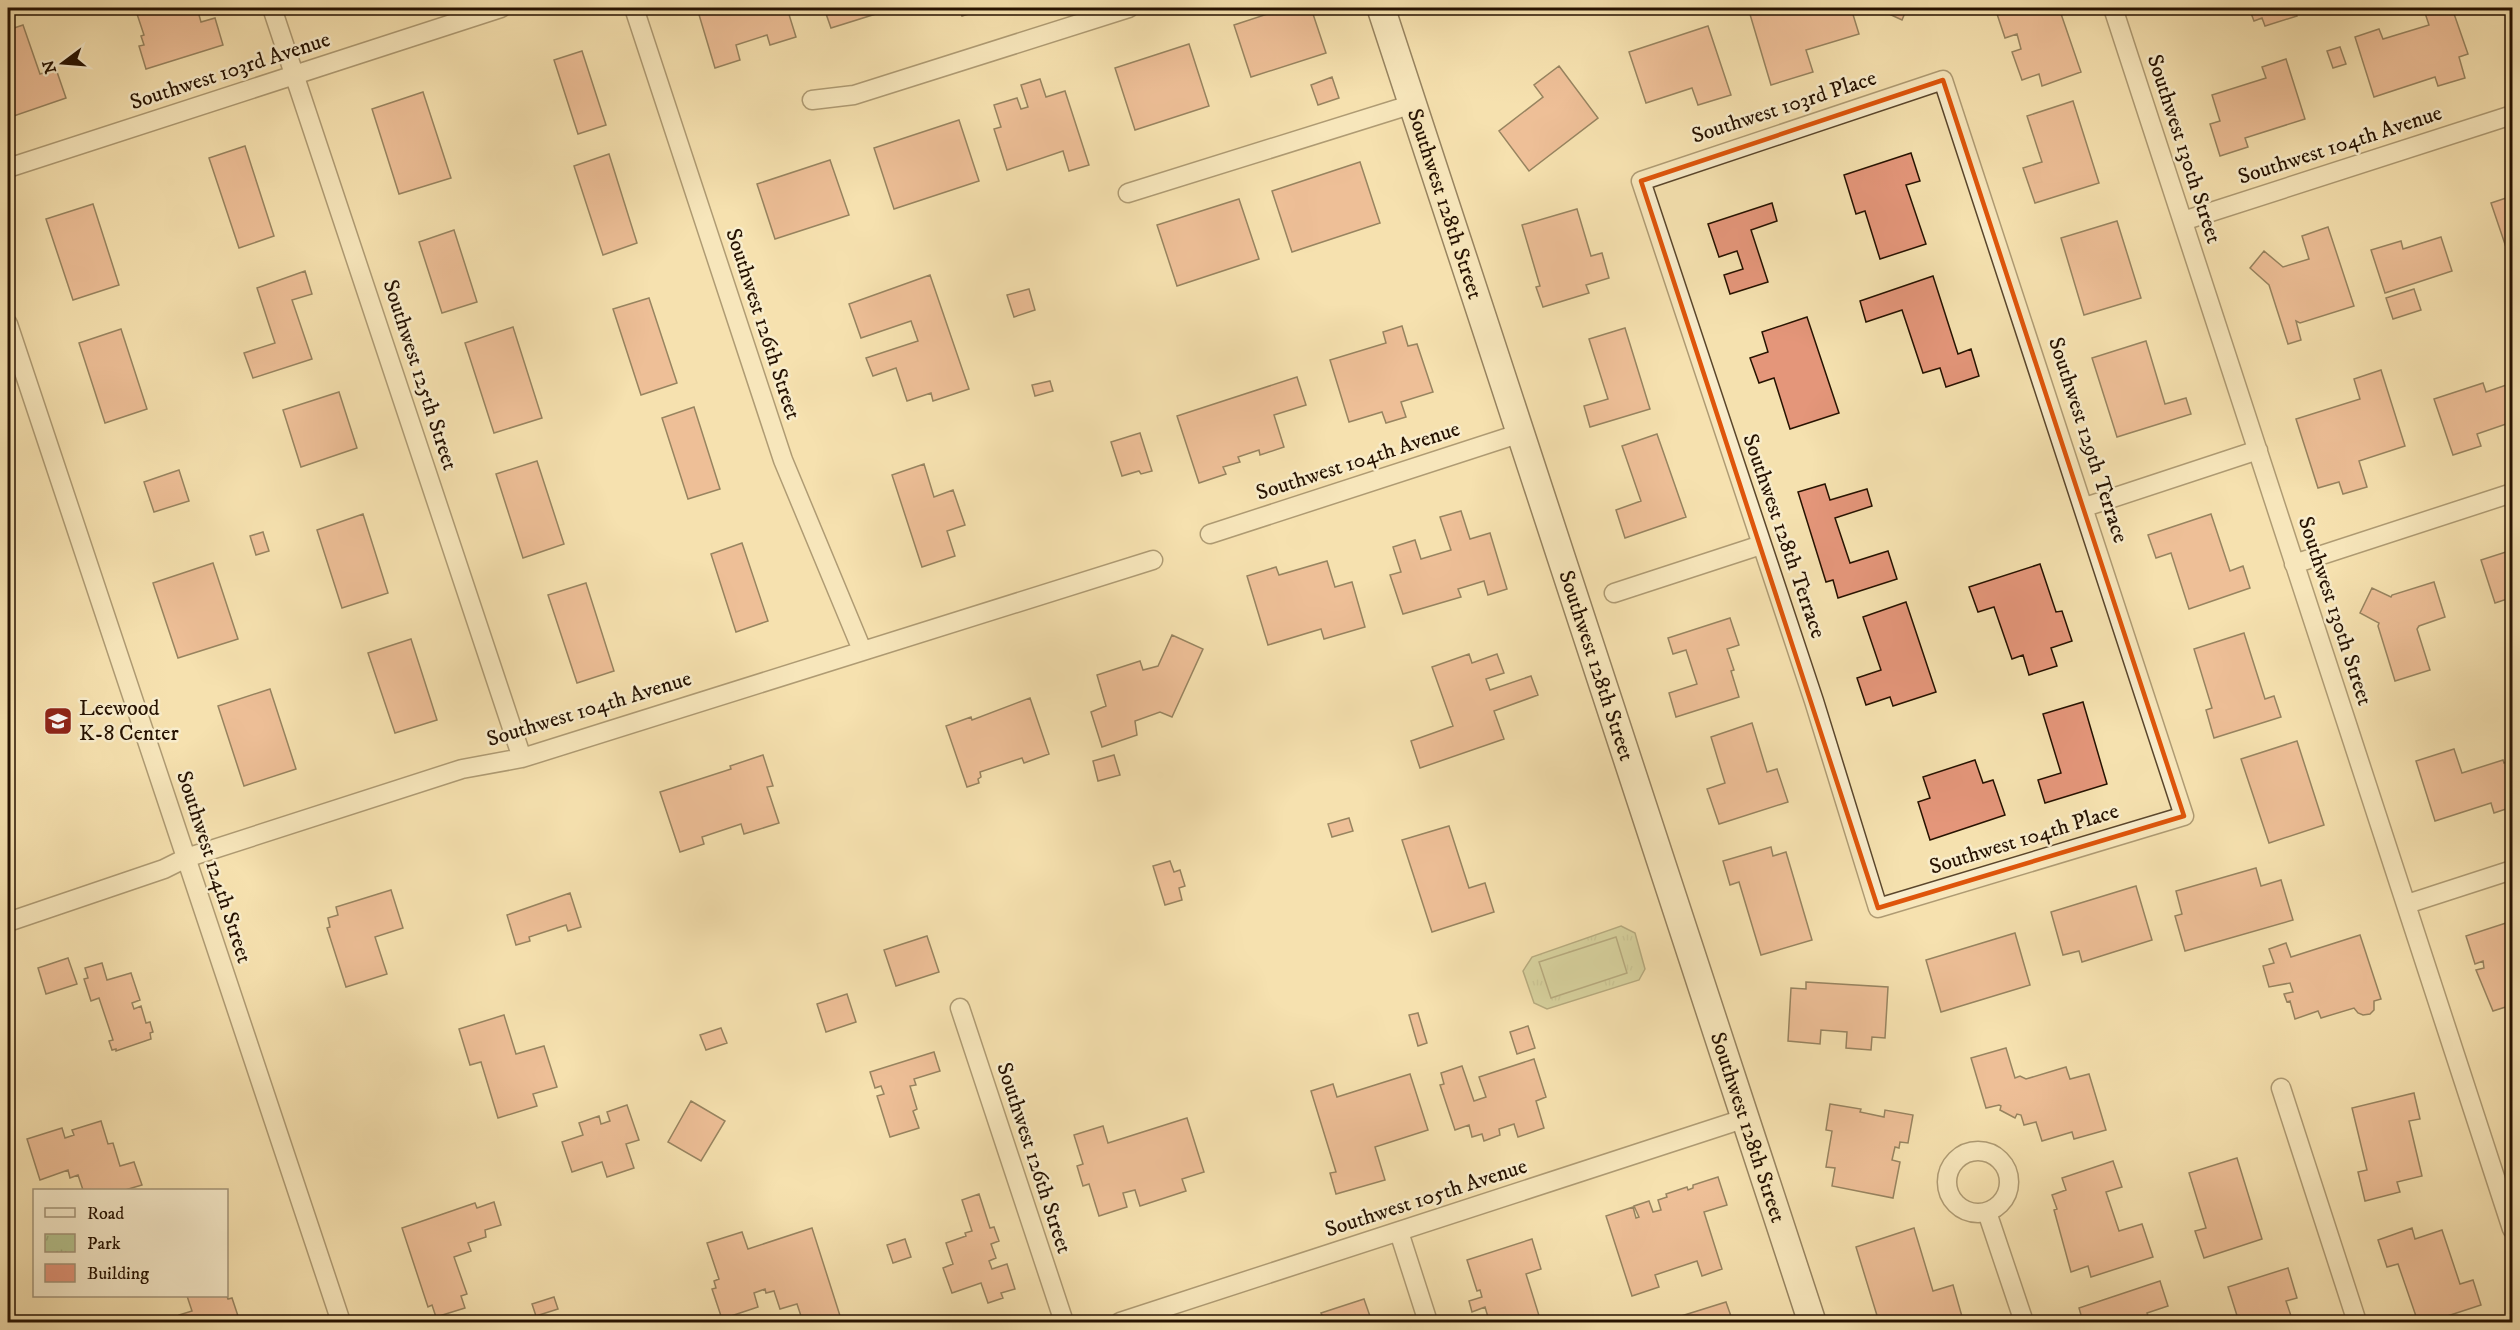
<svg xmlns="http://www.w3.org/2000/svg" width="2520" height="1330" font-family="'IM FELL DW Pica',serif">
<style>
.park{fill:url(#park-tufts);stroke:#6e6b48;stroke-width:1.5}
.pitch{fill:#b6c48f;stroke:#6e6b48;stroke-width:1.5}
.building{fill:#e4967a;stroke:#261201;stroke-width:1.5}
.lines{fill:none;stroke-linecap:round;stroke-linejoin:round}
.street-casing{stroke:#5a462c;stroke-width:21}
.secondary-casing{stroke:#261201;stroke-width:30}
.street{stroke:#f8eccb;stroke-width:18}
.secondary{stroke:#f8eccb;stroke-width:27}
.marked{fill:none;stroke:#de550b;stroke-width:4.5;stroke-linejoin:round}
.labels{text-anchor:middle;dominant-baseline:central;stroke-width:5;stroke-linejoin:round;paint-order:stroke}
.street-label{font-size:22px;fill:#261201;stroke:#f8eccb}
.poi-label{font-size:22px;fill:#261201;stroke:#f8eccb;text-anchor:start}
</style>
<defs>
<pattern id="park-tufts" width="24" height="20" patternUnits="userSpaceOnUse" patternTransform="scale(1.5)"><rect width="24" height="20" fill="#b6c48f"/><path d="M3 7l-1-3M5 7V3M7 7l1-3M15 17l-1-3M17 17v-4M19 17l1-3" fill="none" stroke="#9ca77a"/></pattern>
</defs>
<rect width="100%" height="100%" fill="#f5e1af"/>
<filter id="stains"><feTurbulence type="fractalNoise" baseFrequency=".00333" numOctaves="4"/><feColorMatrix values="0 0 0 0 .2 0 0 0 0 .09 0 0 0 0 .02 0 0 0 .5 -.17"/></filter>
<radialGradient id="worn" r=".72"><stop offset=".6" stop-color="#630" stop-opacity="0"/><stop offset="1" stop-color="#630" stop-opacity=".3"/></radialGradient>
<path class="park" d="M1621 926 1635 933 1645 969 1639 980 1547 1009 1534 1003 1523 971 1532 957Z"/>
<path class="pitch" d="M1616 937 1627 973 1551 998 1539 962Z"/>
<path class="building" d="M135 8H197L201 22 215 18 223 45 146 69 139 46 144 45 141 36 144 35Z
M697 8H787L796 37 770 45 767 35 736 45 740 60 715 68Z
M824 8H895L831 28Z
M959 8H988L962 16Z
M1286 8H1311L1326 53 1251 77 1234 25Z
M1759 8H1851L1859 34 1806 50 1813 72 1771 85 1749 11Z
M1876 8H1907L1902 20Z
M1995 8H2059L2081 72 2042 86 2039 74 2022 80 2012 52 2021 49 2017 34 2005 38Z
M2249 8H2294L2297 16 2265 26 2262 18 2254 21Z
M2440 8H2452L2468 54 2459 57 2465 78 2438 86 2435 77 2374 97 2355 37 2379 29 2383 39 2429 25 2425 13Z
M23 25 40 74 56 69 66 98 8 118V30Z
M1708 26 1731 95 1698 105 1692 88 1646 103 1629 52Z
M1189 44 1209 106 1135 130 1115 68Z
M2340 47 2346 64 2333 68 2327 51Z
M582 51 606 125 578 134 554 60Z
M2286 59 2305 119 2245 138 2248 147 2220 156 2210 124 2220 121 2212 95 2266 78 2262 67Z
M1559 66 1598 118 1529 171 1499 131 1543 97 1534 85Z
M1332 77 1339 98 1318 105 1311 85Z
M1040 79 1046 97 1065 91 1089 165 1069 171 1063 151 1007 170 994 129 1001 127 994 105 1017 98 1021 109 1028 107 1021 85Z
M423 92 451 178 399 194 372 109Z
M2073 101 2099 183 2035 203 2023 168 2042 162 2027 116Z
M959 120 979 181 894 209 874 148Z
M245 146 274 236 239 248 209 158Z
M1911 153 1920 181 1906 185 1926 244 1880 259 1865 211 1856 214 1844 175Z
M609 154 637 243 603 255 574 166Z
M830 160 849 215 775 239 757 184Z
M1360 162 1380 223 1292 252 1272 191Z
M2512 196V255L2509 256 2491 203Z
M1239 199 1259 259 1177 286 1157 225Z
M1772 203 1777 221 1751 230 1768 282 1730 294 1724 275 1743 269 1737 251 1719 257 1708 224Z
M93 204 119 285 73 300 46 219Z
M1577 209 1591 256 1602 253 1609 278 1586 285 1589 293 1543 307 1536 287 1540 286 1522 225Z
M2117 221 2141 298 2084 315 2061 238Z
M2328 227 2354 306 2300 323 2296 321 2301 340 2288 344 2269 285 2250 268 2264 251 2283 267 2309 259 2302 236Z
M454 230 477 302 442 313 419 242Z
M2441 237 2452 271 2385 293 2371 250 2401 241 2403 249Z
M305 271 312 294 292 300 312 359 253 378 244 353 275 343 257 288Z
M930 275 969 389 933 401 931 393 907 401 896 368 873 376 866 358 918 341 911 321 861 338 849 304Z
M1933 276 1958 354 1971 349 1979 376 1946 387 1940 368 1923 373 1902 310 1866 322 1860 301Z
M1029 289 1035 310 1014 317 1007 295Z
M2414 289 2421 310 2393 319 2386 298Z
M649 298 677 383 641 395 613 309Z
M1807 317 1839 413 1790 429 1774 378 1759 383 1750 358 1768 352 1762 332Z
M1402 326 1408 346 1417 344 1433 392 1401 402 1406 417 1386 423 1382 412 1349 422 1330 360 1386 343 1383 332Z
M513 327 542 418 494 433 465 343Z
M1625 328 1650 409 1590 427 1584 406 1608 399 1589 339Z
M121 329 147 409 105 423 79 343Z
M2146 341 2165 404 2186 398 2191 414 2117 437 2092 358Z
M2381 370 2405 446 2359 461 2367 487 2343 494 2339 482 2318 488 2296 419 2360 399 2354 379Z
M1297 377 1306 405 1274 415 1284 447 1260 455 1259 450 1238 457 1240 462 1223 467 1226 474 1199 483 1177 416Z
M1050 381 1053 391 1035 396 1032 385Z
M2483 383 2486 392 2512 383V422L2477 434 2481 446 2453 455 2434 399Z
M339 392 357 448 301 467 283 410Z
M694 407 720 489 688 499 662 418Z
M1140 433 1152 471 1141 474 1139 471 1122 476 1111 442Z
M1657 434 1686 517 1625 538 1616 510 1641 501 1622 446Z
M537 461 564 544 523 558 496 474Z
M924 464 934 497 953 490 965 525 947 531 955 556 922 567 892 475Z
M179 470 189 501 154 512 144 482Z
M1825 484 1830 500 1867 489 1872 506 1835 518 1850 563 1888 551 1897 579 1838 598 1833 580 1826 582 1798 492Z
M1461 511 1470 539 1490 533 1507 589 1488 595 1484 581 1458 589 1461 597 1403 614 1390 575 1401 572 1393 547 1415 540 1421 559 1451 550 1440 517Z
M363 514 388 593 342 608 317 530Z
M2211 514 2230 571 2243 566 2250 588 2189 609 2171 553 2156 558 2148 535Z
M263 532 269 551 256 555 250 536Z
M742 543 768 621 736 632 711 554Z
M2512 550V600L2510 598 2495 603 2481 560Z
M1327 561 1335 587 1352 582 1365 627 1324 639 1321 629 1268 645 1247 576 1276 567 1279 575Z
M213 563 238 639 178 658 153 583Z
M2040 564 2056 612 2062 611 2072 641 2051 648 2057 666 2029 675 2023 655 2012 659 1994 607 1978 612 1969 587Z
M2434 582 2445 617 2419 626 2417 629 2430 670 2395 681 2378 626 2379 623 2360 613 2372 588 2391 597 2392 595Z
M586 583 614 671 577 683 548 595Z
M1906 602 1936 692 1893 706 1890 697 1866 705 1857 678 1881 670 1863 617Z
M1730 618 1739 645 1727 649 1734 670 1731 671 1739 697 1676 717 1669 693 1697 684 1686 650 1673 654 1668 638Z
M2244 633 2265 699 2274 696 2281 717 2214 738 2206 710 2212 708 2194 649Z
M1172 635 1203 649 1172 717 1160 712 1135 721 1137 735 1102 747 1091 712 1106 706 1097 675 1140 661 1143 670 1158 666Z
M411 639 437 720 395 733 368 653Z
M1469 654 1472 663 1497 654 1504 673 1486 679 1490 690 1531 676 1538 695 1494 711 1504 739 1420 768 1411 741 1453 726 1432 667Z
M270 689 296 769 244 786 218 706Z
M1030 698 1049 754 1024 763 1022 758 980 772 981 777 978 779 979 783 967 787 946 726 971 717 972 720Z
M2083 702 2107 784 2045 803 2038 780 2061 773 2043 714Z
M1752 723 1767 772 1777 769 1788 802 1719 824 1707 789 1725 783 1711 737Z
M2297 741 2324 825 2269 843 2241 759Z
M2454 749 2462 773 2503 760 2504 763 2507 762 2512 779V807L2494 813 2491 803 2435 821 2416 761Z
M763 755 773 786 767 787 779 823 744 834 741 824 702 837 704 844 680 852 660 792 731 769 730 766Z
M1114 755 1120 775 1098 781 1093 761Z
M1975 760 1983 783 1993 780 2005 815 1930 840 1918 802 1930 798 1923 777Z
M1349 818 1353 831 1332 837 1328 824Z
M1449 826 1469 888 1485 883 1494 912 1432 932 1402 840Z
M1771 847 1773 856 1786 852 1812 940 1761 955 1739 882 1730 885 1723 861Z
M1170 861 1174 872 1180 870 1185 886 1179 888 1182 900 1165 905 1153 866Z
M2256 868 2261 886 2281 880 2293 920 2185 951 2175 916 2182 914 2176 891Z
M2136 886 2152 940 2082 962 2079 951 2063 955 2051 912Z
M391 890 403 928 375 937 387 974 346 987 327 928 330 927 328 918 338 915 336 907Z
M570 893 581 927 568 931 566 925 529 937 530 941 516 945 507 915Z
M2512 921V1005L2493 1011 2476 970 2484 968 2483 961 2475 964 2466 936Z
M2015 933 2030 985 1941 1012 1926 960Z
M2360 935 2381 999 2374 1001V1010L2370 1014 2363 1015 2358 1013 2354 1008 2321 1018 2318 1011 2295 1019 2290 1001 2287 1002 2284 994 2293 992 2290 983 2269 987 2263 966 2274 963 2269 949 2286 943 2291 957Z
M927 936 939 972 896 986 884 950Z
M68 958 77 984 46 994 38 968Z
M102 963 107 980 131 973 140 1000 132 1003 134 1009 141 1006 146 1023 150 1022 153 1032 150 1033 151 1039 116 1051V1049L112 1050 109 1041 113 1040 99 998 91 1001 84 979 88 978 85 968Z
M1806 982 1888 987 1885 1038 1872 1037 1871 1050 1846 1048 1847 1032 1821 1030 1820 1044 1788 1041 1791 988 1806 989Z
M847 994 856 1022 826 1032 817 1004Z
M1418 1013 1427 1043 1418 1046 1409 1015Z
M504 1015 516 1054 544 1046 557 1087 533 1094 537 1106 498 1118 481 1062 470 1065 459 1029Z
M1528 1026 1535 1048 1517 1054 1510 1032Z
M721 1028 727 1043 706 1050 700 1035Z
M2006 1048 2015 1078 2020 1076 2026 1079 2066 1067 2070 1079 2089 1074 2106 1130 2074 1139 2072 1132 2042 1141 2036 1122 2024 1125 2021 1115 2017 1114 2015 1118 2000 1110 2001 1106 1999 1105 1986 1108 1971 1058Z
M934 1052 940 1071 914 1079 916 1085 910 1086 917 1109 913 1111 919 1128 890 1137 877 1096 884 1094 881 1086 875 1088 870 1072Z
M1534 1059 1546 1097 1536 1101 1544 1128 1518 1137 1514 1124 1499 1129 1500 1135 1484 1141 1482 1134 1472 1137 1469 1125 1455 1130 1440 1085 1444 1084 1441 1073 1462 1066 1474 1101 1486 1097 1479 1077Z
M1410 1074 1428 1130 1375 1147 1385 1180 1336 1194 1330 1173 1336 1172 1311 1091 1333 1084 1337 1097Z
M2414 1093 2420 1119 2409 1121 2422 1176 2397 1182 2400 1192 2365 1201 2358 1172 2367 1170 2352 1108Z
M691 1101 725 1121 701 1161 668 1142Z
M1830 1104 1861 1109 1860 1112 1884 1117 1885 1110 1913 1115 1908 1143 1900 1142 1899 1148 1895 1147 1892 1160 1900 1162 1893 1198 1832 1186 1835 1168 1826 1167 1832 1131 1826 1130Z
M627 1105 639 1140 626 1144 634 1168 607 1177 602 1162 572 1172 562 1142 583 1135 579 1123 599 1116 601 1124 610 1121 607 1112Z
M1187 1118 1204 1172 1182 1179 1186 1191 1140 1206 1135 1190 1123 1193 1127 1207 1099 1216 1089 1184 1083 1186 1077 1166 1083 1164 1074 1135 1103 1126 1108 1143Z
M101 1121 108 1144 113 1143 120 1166 134 1162 142 1185 125 1190H83L78 1175 70 1178 68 1170 40 1180 27 1139 62 1128 65 1138 74 1135 72 1130Z
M2237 1158 2262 1239 2204 1258 2195 1231 2206 1228 2189 1173Z
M2113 1161 2122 1187 2106 1192 2119 1231 2142 1224 2153 1257 2091 1277 2088 1266 2071 1272 2054 1210 2057 1209 2052 1195 2066 1190 2062 1178Z
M1718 1177 1727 1205 1704 1212 1722 1269 1702 1276 1697 1261 1655 1275 1659 1287 1632 1296 1606 1216 1633 1207 1636 1218 1639 1217 1634 1206 1649 1201 1653 1212 1661 1210 1658 1200 1667 1197 1666 1194 1687 1187 1688 1190 1693 1188V1185Z
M979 1194 990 1228 994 1227 999 1241 991 1244 996 1258 989 1261 992 1269 1007 1264 1015 1289 1001 1293 1003 1298 988 1303 981 1283 952 1293 943 1268 953 1264 946 1243 966 1236 965 1233 972 1231 962 1200Z
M494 1202 501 1225 485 1230 486 1237 468 1243 471 1251 454 1257 467 1294 461 1296 465 1308 436 1317 432 1305 428 1307 402 1228 475 1203 477 1208Z
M812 1228 842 1322H803L797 1304 780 1309 774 1291 766 1293 765 1289 754 1293 758 1307 722 1319 712 1289 716 1288 714 1281 719 1279 707 1243 742 1232 748 1249Z
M1914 1228 1933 1291 1953 1285 1963 1320 1956 1322H1879L1856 1247Z
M2412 1228 2415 1239 2442 1230 2460 1284 2473 1280 2481 1305 2429 1322H2418L2398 1264 2387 1267 2378 1240Z
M905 1239 911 1257 893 1263 887 1245Z
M1532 1239 1541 1269 1526 1274 1541 1322H1487L1485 1318 1488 1317 1485 1307 1472 1312 1469 1301 1482 1297 1480 1290 1477 1291 1467 1260Z
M2288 1268 2297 1298 2286 1301 2293 1322H2239L2228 1287Z
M2160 1281 2168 1306 2147 1313 2150 1322H2083L2079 1308Z
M226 1294 228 1299 232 1298 240 1322H181L179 1315 192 1311 187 1296H226Z
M554 1297 558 1309 536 1316 532 1304Z
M1364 1299 1372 1322H1314L1324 1320 1321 1313Z
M1726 1302 1733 1322H1662Z"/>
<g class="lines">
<g class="street-casing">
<path id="street" d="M272 8 522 758
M634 8 783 460 862 650
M2113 8 2512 1229
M1943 80 2184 816 1878 908 1814 701 1641 181Z
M812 100 854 95 1129 8
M8 168 501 8
M1128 193 1413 104
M2183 221 2512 115
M8 324 341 1322
M2085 507 2258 450
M1210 534 1521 433
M2294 564 2512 493
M1614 593 1761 545
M2407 904 2512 870
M8 922 164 869 186 858 462 769 522 758 1153 560
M960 1008 1064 1322
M2281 1088 2357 1322
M1947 1182a31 31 0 1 1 62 0a31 31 0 1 1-62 0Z
M1987 1212 2024 1322
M1399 1232 1428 1322
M1120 1322 1746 1118"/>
</g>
<g class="secondary-casing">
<g id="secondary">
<path id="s1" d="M1381 8 1812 1322"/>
</g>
</g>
<use href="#street" class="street"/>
<use href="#secondary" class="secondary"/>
</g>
<path d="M0 0H2520V1330H0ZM1943 80 2184 816 1878 908 1641 181Z" fill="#f5e1af" fill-opacity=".55" fill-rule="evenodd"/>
<path class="marked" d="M1943 80 2184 816 1878 908 1641 181Z"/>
<defs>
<g id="school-square" transform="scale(1.5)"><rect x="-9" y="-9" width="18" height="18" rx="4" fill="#8f2418" stroke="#f8eccb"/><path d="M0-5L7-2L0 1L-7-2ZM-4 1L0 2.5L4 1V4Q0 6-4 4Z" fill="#fff"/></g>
</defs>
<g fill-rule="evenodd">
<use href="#school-square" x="58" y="721"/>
</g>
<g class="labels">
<g class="street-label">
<text transform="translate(230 71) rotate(-18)">Southwest 103rd Avenue</text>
<text transform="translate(1784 107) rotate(-18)">Southwest 103rd Place</text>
<text transform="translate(2340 145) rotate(-18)">Southwest 104th Avenue</text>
<text transform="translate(2184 149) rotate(72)">Southwest 130th Street</text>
<text stroke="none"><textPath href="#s1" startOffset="206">Southwest 128th Street</textPath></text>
<text transform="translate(763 324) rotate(72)">Southwest 126th Street</text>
<text transform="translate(420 375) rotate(72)">Southwest 125th Street</text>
<text transform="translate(2088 440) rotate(72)">Southwest 129th Terrace</text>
<text transform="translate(1358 461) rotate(-18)">Southwest 104th Avenue</text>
<text transform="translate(1784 536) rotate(71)">Southwest 128th Terrace</text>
<text transform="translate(2335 611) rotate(72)">Southwest 130th Street</text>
<text stroke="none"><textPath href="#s1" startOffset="692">Southwest 128th Street</textPath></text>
<text transform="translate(589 709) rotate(-17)">Southwest 104th Avenue</text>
<text transform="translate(2024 839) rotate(-17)">Southwest 104th Place</text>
<text transform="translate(214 867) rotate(72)">Southwest 124th Street</text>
<text stroke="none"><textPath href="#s1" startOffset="1178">Southwest 128th Street</textPath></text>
<text transform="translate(1034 1158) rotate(72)">Southwest 126th Street</text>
<text transform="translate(1426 1198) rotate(-18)">Southwest 105th Avenue</text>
</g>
<g class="poi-label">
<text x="79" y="708">Leewood<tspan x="79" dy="25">K-8 Center</tspan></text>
</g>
</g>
<rect width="2520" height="1330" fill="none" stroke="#f5e1af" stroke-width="30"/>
<rect x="9" y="9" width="2502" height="1312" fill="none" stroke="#261201" stroke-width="3"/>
<rect x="15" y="15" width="2490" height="1300" fill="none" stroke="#261201" stroke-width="1.5"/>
<rect x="33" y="1189" width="195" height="108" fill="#f8eccb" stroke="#a4957a" stroke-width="1.5"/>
<rect x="45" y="1208" width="30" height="9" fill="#f8eccb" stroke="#a4957a" stroke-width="1.5"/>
<text x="87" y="1219" font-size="18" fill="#261201">Road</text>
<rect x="45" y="1234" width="30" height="18" fill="url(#park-tufts)" stroke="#a4957a" stroke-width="1.5"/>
<text x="87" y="1249" font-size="18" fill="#261201">Park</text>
<rect x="45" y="1264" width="30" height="18" fill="#e4967a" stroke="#a4957a" stroke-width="1.5"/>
<text x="87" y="1279" font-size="18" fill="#261201">Building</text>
<g transform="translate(63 63) rotate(254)" stroke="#f8eccb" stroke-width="4.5" paint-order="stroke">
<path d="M0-4.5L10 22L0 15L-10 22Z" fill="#261201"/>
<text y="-9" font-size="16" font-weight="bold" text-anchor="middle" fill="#261201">N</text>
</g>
<rect width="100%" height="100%" filter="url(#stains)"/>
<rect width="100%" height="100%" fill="url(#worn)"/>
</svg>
